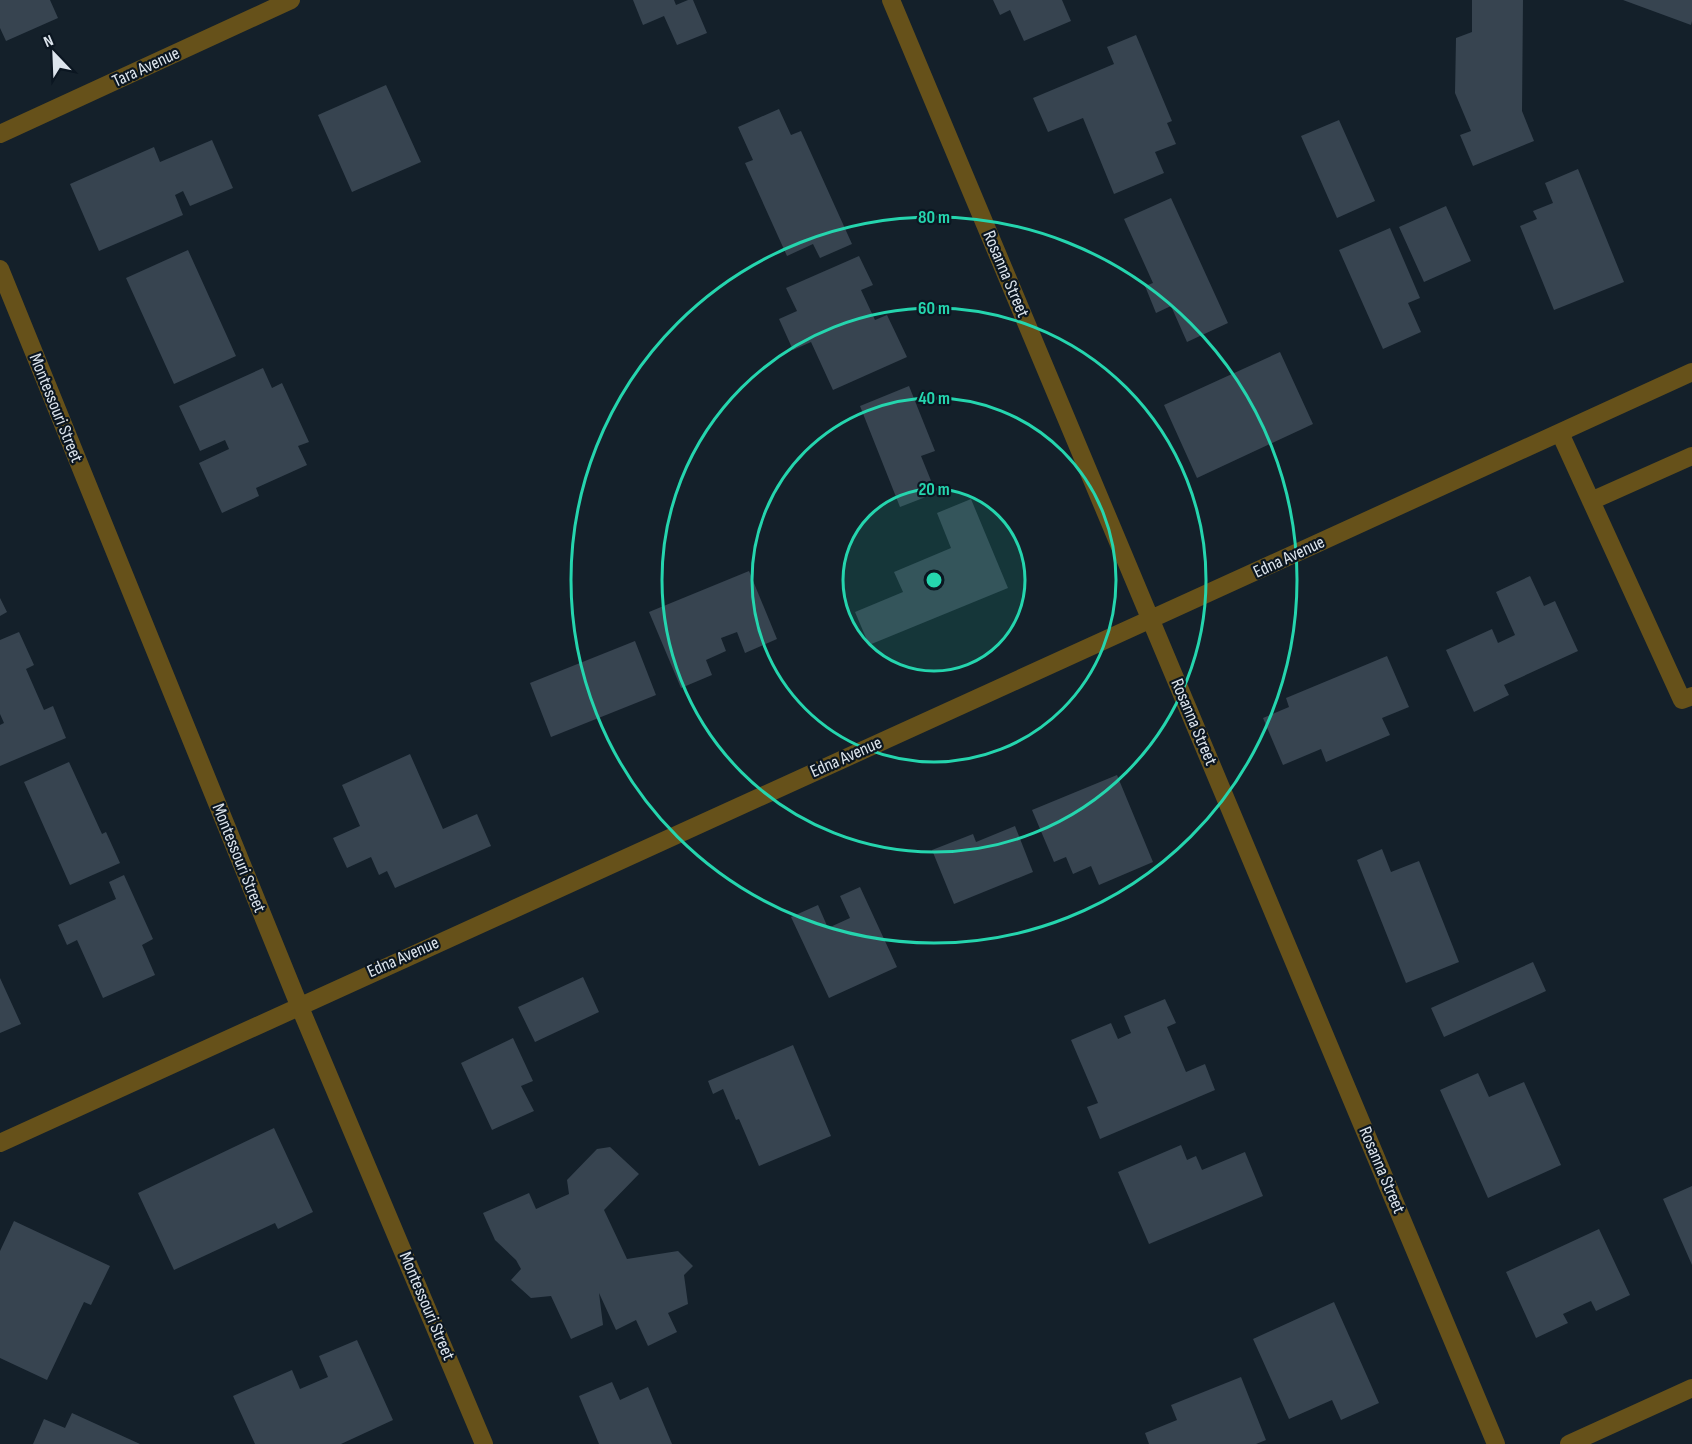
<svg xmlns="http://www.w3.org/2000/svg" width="1692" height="1444" font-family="'Sofia Sans Condensed',sans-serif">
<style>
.building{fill:#374450}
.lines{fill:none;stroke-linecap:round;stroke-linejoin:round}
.minor{stroke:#66511a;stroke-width:18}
.ring{fill:none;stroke:#25d5ae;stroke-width:3}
.labels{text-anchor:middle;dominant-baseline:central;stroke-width:4.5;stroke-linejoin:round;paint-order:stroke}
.street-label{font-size:18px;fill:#dce4ec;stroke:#0b1621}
.centre{fill:#25d5ae;stroke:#0b1621;stroke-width:3}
.ring-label{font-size:18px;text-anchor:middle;font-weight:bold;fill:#25d5ae;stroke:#0b1621;stroke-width:4.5;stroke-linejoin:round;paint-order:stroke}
</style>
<rect width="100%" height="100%" fill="#14202a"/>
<path class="building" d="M0 0H50L58 18 6 41 0 28Z
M633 0H674L676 5 688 0H693L707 33 677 45 664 16 643 25Z
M993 0H1062L1071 21 1024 41 1010 10 1000 15Z
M1472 0H1523L1522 111 1534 141 1473 166 1460 135 1471 131 1455 93 1456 38 1472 32Z
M1623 0H1692V21L1691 25Z
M1136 35 1172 121 1167 123 1176 144 1155 152 1164 173 1114 194 1083 118 1048 132 1033 98 1114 64 1107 47Z
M386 85 421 162 352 192 318 115Z
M779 109 791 135 801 131 852 244 820 258 813 244 787 256 745 163 753 160 738 127Z
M1339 120 1375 201 1337 218 1301 136Z
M212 140 233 188 190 206 183 191 175 195 183 215 99 251 70 184 154 147 160 162Z
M1578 169 1624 282 1554 310 1520 226 1537 219 1533 211 1553 203 1545 183Z
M1171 198 1228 323 1187 342 1171 306 1156 313 1145 286 1153 283 1124 219Z
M1446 206 1471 261 1424 282 1399 227Z
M1390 228 1420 298 1408 303 1421 332 1383 349 1339 250Z
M188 250 236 356 174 384 126 278Z
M859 256 873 285 861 290 875 320 887 315 907 357 833 390 811 342 793 350 779 319 797 311 786 288Z
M1280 352 1313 424 1197 478 1164 405Z
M263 368 272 388 282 383 309 442 298 446 307 465 256 488 259 496 222 513 199 463 229 449 225 440 200 451 179 406Z
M909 386 935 451 921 456 936 493 900 507 860 406Z
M971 499 1008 588 869 645 855 612 903 592 894 572 951 548 937 513Z
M749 571 777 639 745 653 737 632 721 638 726 651 706 660 712 675 681 688 649 612Z
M1530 576 1544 606 1555 601 1578 651 1504 685 1509 695 1474 712 1446 650 1492 629 1498 643 1515 635 1496 592Z
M0 598 7 612 0 616Z
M19 632 34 665 26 669 44 710 53 706 66 738 0 766V725L4 723 0 714V640Z
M635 641 656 695 551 737 530 683Z
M1387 656 1409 707 1382 718 1390 735 1326 762 1321 749 1283 765 1263 718 1289 707 1286 698Z
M410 754 443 829 477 814 491 846 395 888 387 871 379 875 371 857 347 868 333 838 360 826 342 785Z
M69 762 102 834 106 832 120 863 70 885 24 782Z
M1117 775 1153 862 1099 885 1091 866 1073 874 1066 857 1054 862 1032 810Z
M1015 826 1033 872 954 904 932 850 973 834 976 842Z
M1382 849 1391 872 1419 861 1459 962 1406 983 1357 860Z
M124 875 153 939 142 945 155 975 103 998 77 940 67 945 58 925 116 899 109 882Z
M860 887 897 967 829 998 791 917 818 905 828 928 850 918 840 896Z
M1533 962 1546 991 1444 1037 1431 1008Z
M583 977 599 1012 535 1042 518 1007Z
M0 978 21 1024 0 1033Z
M1165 999 1176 1023 1167 1027 1186 1072 1205 1064 1215 1090 1100 1139 1087 1107 1098 1103 1071 1040 1111 1023 1118 1039 1131 1033 1124 1016Z
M513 1038 533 1081 521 1086 534 1111 492 1130 461 1063Z
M793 1045 831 1136 759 1166 739 1119 736 1120 723 1089 713 1094 708 1081Z
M1478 1073 1489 1097 1524 1082 1561 1165 1488 1198 1440 1090Z
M274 1128 313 1212 278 1229 275 1223 174 1270 138 1193Z
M1181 1145 1187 1160 1196 1156 1202 1170 1245 1152 1263 1196 1149 1244 1118 1172Z
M610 1147 639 1174 604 1210 627 1259 678 1251 693 1266 684 1275 688 1304 668 1313 677 1332 648 1346 636 1320 616 1330 599 1293 603 1325 571 1339 551 1296 531 1298 511 1280 521 1269 516 1260 495 1240 483 1213 529 1193 536 1209 569 1194 567 1180 597 1149Z
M1692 1186V1265L1663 1199Z
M14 1221 110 1266 91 1305 84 1302 47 1380 0 1358V1251Z
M1599 1229 1630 1295 1596 1311 1591 1301 1563 1314 1568 1323 1536 1338 1506 1272Z
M1334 1302 1379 1403 1341 1420 1332 1400 1289 1419 1253 1339Z
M357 1340 393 1420 341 1444H255L233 1396 292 1370 300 1389 328 1377 319 1356Z
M1241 1377 1266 1440 1256 1444H1149L1145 1433 1177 1420 1171 1405Z
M612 1382 620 1400 648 1387 672 1444H599L579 1396Z
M72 1413 140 1444H33L44 1419 65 1428Z"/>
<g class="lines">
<path class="minor" d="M891 0 1496 1444
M0 134 291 0
M0 269 299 1005 484 1444
M1560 433 1682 700 1692 696
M1591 501 1692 456
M0 1143C563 883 1129 631 1692 372
M1569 1444 1692 1388"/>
</g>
<circle cx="934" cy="580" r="91" fill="#25d5ae" fill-opacity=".12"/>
<g class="ring">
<circle cx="934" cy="580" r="91"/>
<circle cx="934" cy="580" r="182"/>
<circle cx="934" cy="580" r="272"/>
<circle cx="934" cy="580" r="363"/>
</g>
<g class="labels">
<g class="street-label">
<text transform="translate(146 67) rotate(-25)">Tara Avenue</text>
<text transform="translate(1006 274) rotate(67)">Rosanna Street</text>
<text transform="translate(56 408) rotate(68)">Montessouri Street</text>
<text transform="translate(1289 557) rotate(-25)">Edna Avenue</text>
<text transform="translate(1194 722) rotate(67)">Rosanna Street</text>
<text transform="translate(846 757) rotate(-24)">Edna Avenue</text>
<text transform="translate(239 858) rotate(68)">Montessouri Street</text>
<text transform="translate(403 957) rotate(-24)">Edna Avenue</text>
<text transform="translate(1382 1170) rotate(67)">Rosanna Street</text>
<text transform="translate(427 1306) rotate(67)">Montessouri Street</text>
</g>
</g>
<circle cx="934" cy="580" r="9" class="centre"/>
<g class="ring-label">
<text x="934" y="223">80 m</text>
<text x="934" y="314">60 m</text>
<text x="934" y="404">40 m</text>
<text x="934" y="495">20 m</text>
</g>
<g transform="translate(54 54) rotate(337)" stroke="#0b1621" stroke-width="4.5" paint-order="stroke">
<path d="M0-4.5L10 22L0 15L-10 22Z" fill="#dce4ec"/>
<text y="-9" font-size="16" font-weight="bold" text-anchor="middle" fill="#dce4ec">N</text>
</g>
</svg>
